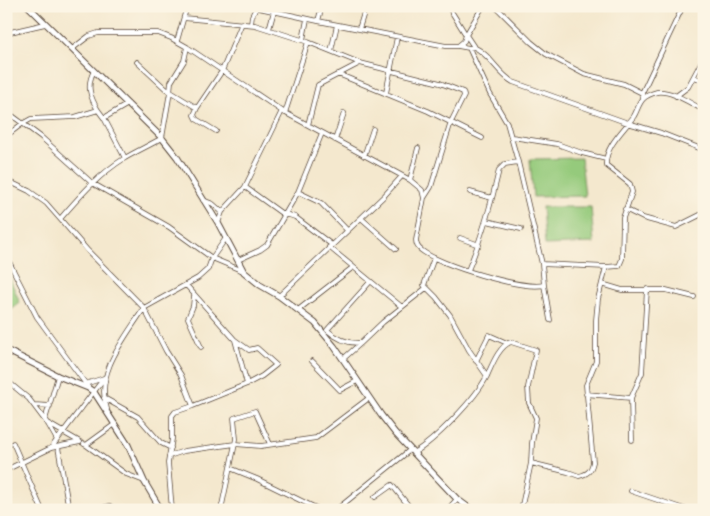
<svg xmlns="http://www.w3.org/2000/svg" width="710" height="516" font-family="Pangolin,sans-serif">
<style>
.green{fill:#95ca7b;stroke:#687a4c}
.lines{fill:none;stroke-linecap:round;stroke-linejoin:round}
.minor-casing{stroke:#574638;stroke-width:5.5}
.tertiary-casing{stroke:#574638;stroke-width:7}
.minor{stroke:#fff;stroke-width:4}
.tertiary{stroke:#fff;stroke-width:5}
</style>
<rect width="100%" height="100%" fill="#fcf5e5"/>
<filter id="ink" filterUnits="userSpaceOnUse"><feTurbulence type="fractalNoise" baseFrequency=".02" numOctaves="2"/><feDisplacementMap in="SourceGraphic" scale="10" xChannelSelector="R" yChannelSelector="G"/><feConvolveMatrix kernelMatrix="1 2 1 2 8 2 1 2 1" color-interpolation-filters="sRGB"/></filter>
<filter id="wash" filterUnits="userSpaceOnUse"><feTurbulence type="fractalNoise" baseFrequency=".0096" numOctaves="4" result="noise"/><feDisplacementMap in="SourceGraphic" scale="20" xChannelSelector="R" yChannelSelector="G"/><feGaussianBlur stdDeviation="1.12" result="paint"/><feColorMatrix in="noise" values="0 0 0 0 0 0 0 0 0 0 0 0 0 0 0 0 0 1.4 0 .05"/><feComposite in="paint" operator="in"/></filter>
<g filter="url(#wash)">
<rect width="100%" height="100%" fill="#f4e8ce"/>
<path class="green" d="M581 158 585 196 533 197 530 159Z
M542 207H591L594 243 545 245Z
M6 269 20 303 6 314Z"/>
</g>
<g filter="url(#ink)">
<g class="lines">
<g class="minor-casing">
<path id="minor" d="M250 6 318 21 446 46H458L469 48 474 47C491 55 497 73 513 82L628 123 661 133 704 150
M448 6 466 35 464 41 458 46
M495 6 531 42 546 54 584 74 624 84 642 93 643 99
M184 18 255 25 308 42 360 63 440 83 463 92 464 96 451 122 431 187 424 198
M318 21 322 6
M251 24 252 16 257 6
M269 29 274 11
M359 29 366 6
M6 33 45 24
M303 40 307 19
M177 41 187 6
M474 47 466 35 483 6
M72 49 89 36 98 33H158L171 38 187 47 282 111 410 180 422 190 424 198 416 240C416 244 417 247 421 250 439 265 522 290 544 285L542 264 606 267 619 266 622 259 623 218 632 192 630 184 606 165C605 146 624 130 634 116 637 111 639 103 643 99 646 96 653 93 657 92 672 90 691 104 704 110
M331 51 337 25
M137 62 166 89 197 108 222 71 242 23
M338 74 428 111 482 138
M694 77 704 81
M386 93 397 37
M642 93 683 6
M676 96 688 87 704 57
M197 108 194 115 196 119 216 131
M98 110 104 118 125 158
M6 111 41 137 92 183 169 227 212 258 226 238
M285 113 308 42
M104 118 128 104
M308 125 318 85 360 63
M6 136 22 124 31 119 75 117 98 110C90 97 86 85 94 71
M512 137 557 144 582 153 606 159
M335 140 344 113
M364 156 373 129
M518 162 542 264
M6 180 29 191 46 203 88 251 144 308 198 278 208 269 212 258 243 271
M410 180 418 148
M245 187 284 215H289L295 217 332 245
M298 192 321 203 347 230
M470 192 492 198
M203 200 213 204 222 212
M625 209 643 218 676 227 704 213
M361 218 396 249
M60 219C80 196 99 174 125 158 137 151 150 145 162 138L170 92 171 82 184 61 187 47
M487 221 521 229
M218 223 222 212 245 187 282 111
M460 238 479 245
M329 247 402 307
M6 256 37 317 88 387
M238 260 260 250 267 245 298 192 322 133
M468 270C482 237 491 205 499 170L505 164 518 162 507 123 490 94 469 48
M602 284 622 290H666L694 297
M186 285 235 340 247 384 193 406
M544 285 550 320
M194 296 193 306 188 318 201 347
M279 296 384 196 402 176
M144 308 166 351 181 375 193 406 175 412 172 416V439L168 463 172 510
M298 310 352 268
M327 330C337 339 347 344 361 343L383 322 426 288
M327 330 370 282
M235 340 249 350 257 348 276 365 262 376 247 384
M343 359 361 343
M312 361 340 390 357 381
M476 361 489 335 507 343
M487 376C492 365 499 346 511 342L536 350 528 387 529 403 536 418 532 443 531 463
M6 380 29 399 47 423 80 442 51 448 6 470
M85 384 104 378
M586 394 631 398 632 440
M104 398 138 417 161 443 171 448
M631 398 642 373 647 289
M34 405 50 406
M107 409C94 373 126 337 144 308
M45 420 58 376
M48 424 57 440
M13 443 42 510
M84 444 86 445 115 424
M86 445 126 474 144 481
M58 447 69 510
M51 448 105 377
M413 453C435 441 476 398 487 376L469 350 450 315 436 297 424 285 434 258
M169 456 184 451 235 444 261 446 316 438 369 398
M230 468 257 479 320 510
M631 491 687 510
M375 497 392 485 412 510
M6 509 7 510
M95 510 110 506 114 510
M221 510 236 439 234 418 255 411 270 444
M336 510 410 450
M447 510 457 499
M521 510 531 463 568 472 579 476C588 474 591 471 593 462L586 385 596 361V320L598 299 606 267"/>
</g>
<g class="tertiary-casing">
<path id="tertiary" d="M28 6 162 138 177 157 218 223 244 272 260 285 279 296 315 323 334 346 381 415 395 433 457 499 472 510
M6 350 58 376 88 388 94 392 128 445 144 481 161 510"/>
</g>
<use href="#minor" class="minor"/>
<use href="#tertiary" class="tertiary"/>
</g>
</g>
<rect width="710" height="516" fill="none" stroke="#fcf5e5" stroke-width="25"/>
</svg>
